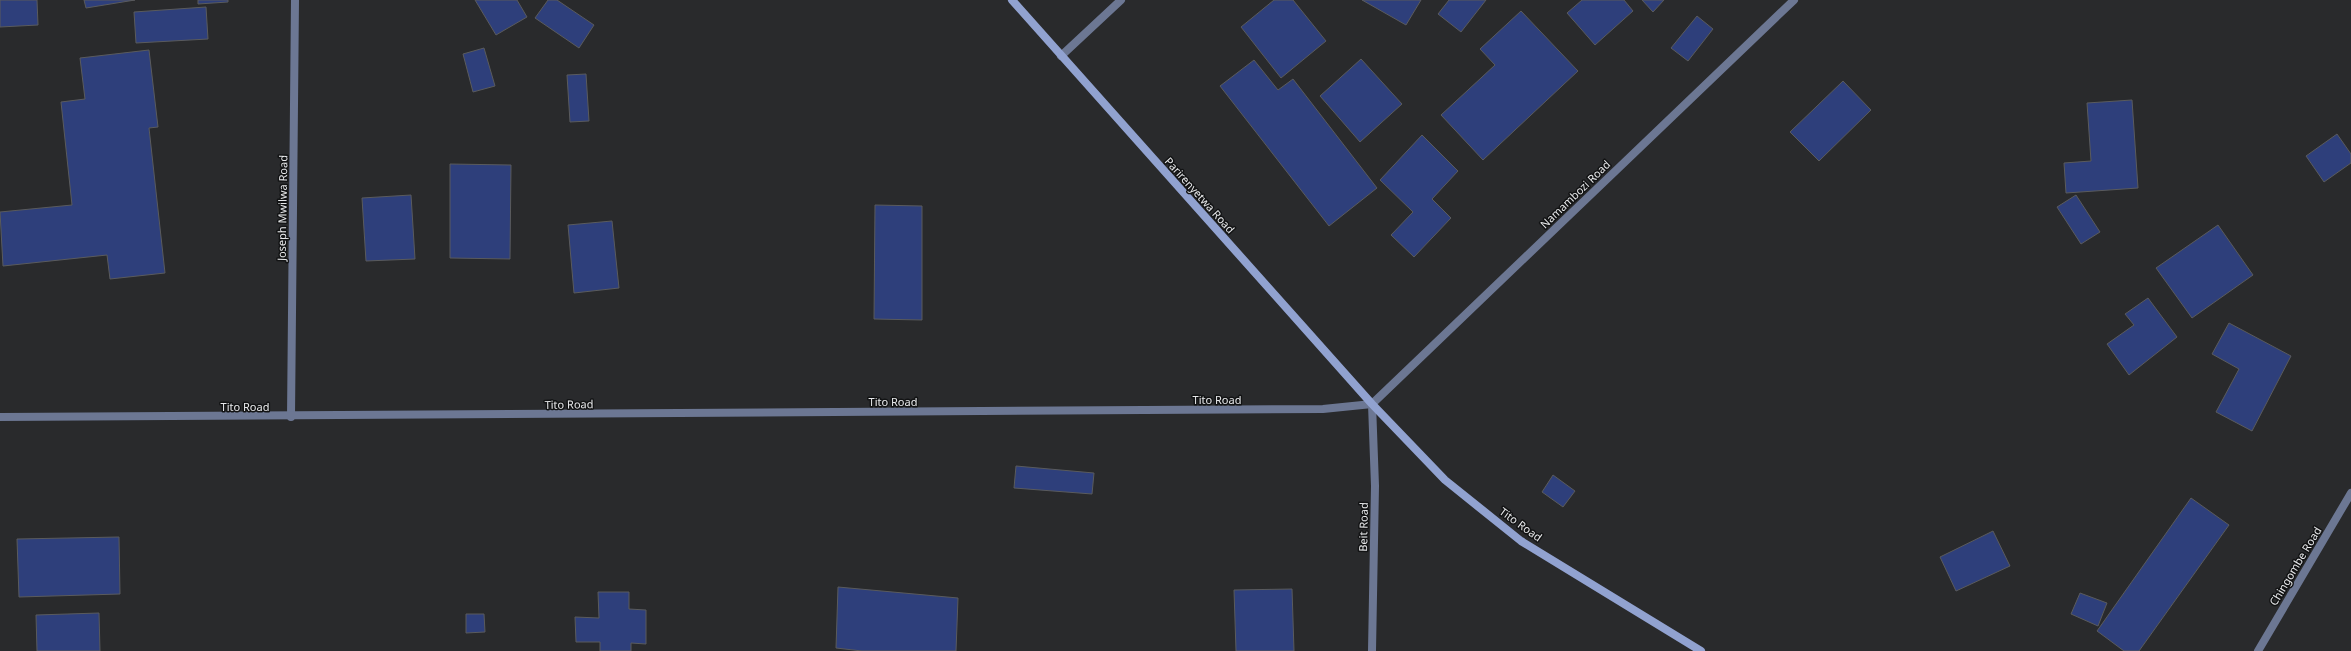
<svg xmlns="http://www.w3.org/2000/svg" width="2351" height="651" font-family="'Noto Sans',sans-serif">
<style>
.building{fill:#2e3f7b;stroke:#5a5b5d}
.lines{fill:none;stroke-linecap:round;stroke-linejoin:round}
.minor{stroke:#6c7793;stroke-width:8}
.tertiary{stroke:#6c7793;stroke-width:8}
.secondary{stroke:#91a2d0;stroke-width:8}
.labels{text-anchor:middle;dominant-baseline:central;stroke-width:3;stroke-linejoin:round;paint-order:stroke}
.street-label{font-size:11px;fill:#e8e9eb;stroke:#121314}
</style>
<rect width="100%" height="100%" fill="#292a2c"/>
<path class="building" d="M0 0H37L38 25 0 27Z
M84 0H135L86 8Z
M198 0H228V2L198 4Z
M475 0H517L527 17 496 35Z
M548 0H557L594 25 579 48 535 18Z
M1274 0H1293L1326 41 1281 78 1241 27Z
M1362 0H1421L1406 25Z
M1449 0H1486L1461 32 1438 14Z
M1582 0H1624L1633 11 1595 45 1567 13Z
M1642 0H1664L1653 12Z
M206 7 208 39 136 43 134 12Z
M1521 11 1578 71 1483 160 1441 115 1495 65 1480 49Z
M1697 16 1713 29 1688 61 1671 48Z
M484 48 495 86 473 92 463 54Z
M149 50 158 127 149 128 165 273 110 279 107 255 3 266 0 212 72 205 61 102 85 99 80 58Z
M1361 59 1402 104 1360 142 1320 96Z
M1254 60 1278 90 1293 79 1377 188 1329 226 1220 86Z
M586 74 589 121 570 122 567 75Z
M1843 81 1871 110 1819 161 1790 132Z
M2132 100 2138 188 2066 193 2064 163 2091 161 2087 103Z
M2337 134 2351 154V163L2324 182 2306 156Z
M1422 135 1458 171 1432 199 1451 218 1414 257 1391 235 1413 212 1380 180Z
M450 164 511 165 510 259 450 258Z
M411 195 415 259 366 261 362 198Z
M2076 195 2100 232 2081 244 2057 207Z
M875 205 922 206V320L874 319Z
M612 221 619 288 574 293 568 225Z
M2218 225 2253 275 2192 318 2156 268Z
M2148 298 2177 337 2129 375 2107 344 2134 325 2125 314Z
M2229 323 2291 356 2252 431 2216 412 2239 369 2212 354Z
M1016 466 1094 473 1092 494 1014 488Z
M1553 475 1575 491 1563 507 1542 492Z
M2191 498 2229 525 2139 651H2124L2097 631Z
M1993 531 2010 566 1956 591 1940 557Z
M119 537 120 594 19 597 17 539Z
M838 587 958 598 956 651H862L836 648Z
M1292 589 1294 651H1236L1234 590Z
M598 592H629V609L646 610V644L631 643V651H600V642H576L575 617 599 618Z
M2080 593 2107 603 2098 626 2071 614Z
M99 613 100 651H37L36 615Z
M466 614H484L485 632 466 633Z"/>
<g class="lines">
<path class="minor" d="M1061 56 1121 0
M291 417 295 0
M1372 651 1375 486 1372 404 1794 0
M2258 651 2351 493"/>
<path class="tertiary" d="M0 417 1323 409 1372 404"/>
<path class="secondary" d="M1012 0 1372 404 1445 480 1521 541 1701 651"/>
</g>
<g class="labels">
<g class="street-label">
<text transform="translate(1575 194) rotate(-44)">Namambozi Road</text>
<text transform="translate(1200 195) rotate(48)">Parirenyetwa Road</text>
<text transform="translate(282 208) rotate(-89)">Joseph Mwilwa Road</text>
<text x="1217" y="399">Tito Road</text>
<text x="893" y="401">Tito Road</text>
<text transform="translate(569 404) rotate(-1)">Tito Road</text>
<text x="245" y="406">Tito Road</text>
<text transform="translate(1521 524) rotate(36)">Tito Road</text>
<text transform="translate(1363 527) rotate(-89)">Beit Road</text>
<text transform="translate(2295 566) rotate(-59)">Chingombe Road</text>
</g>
</g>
</svg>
